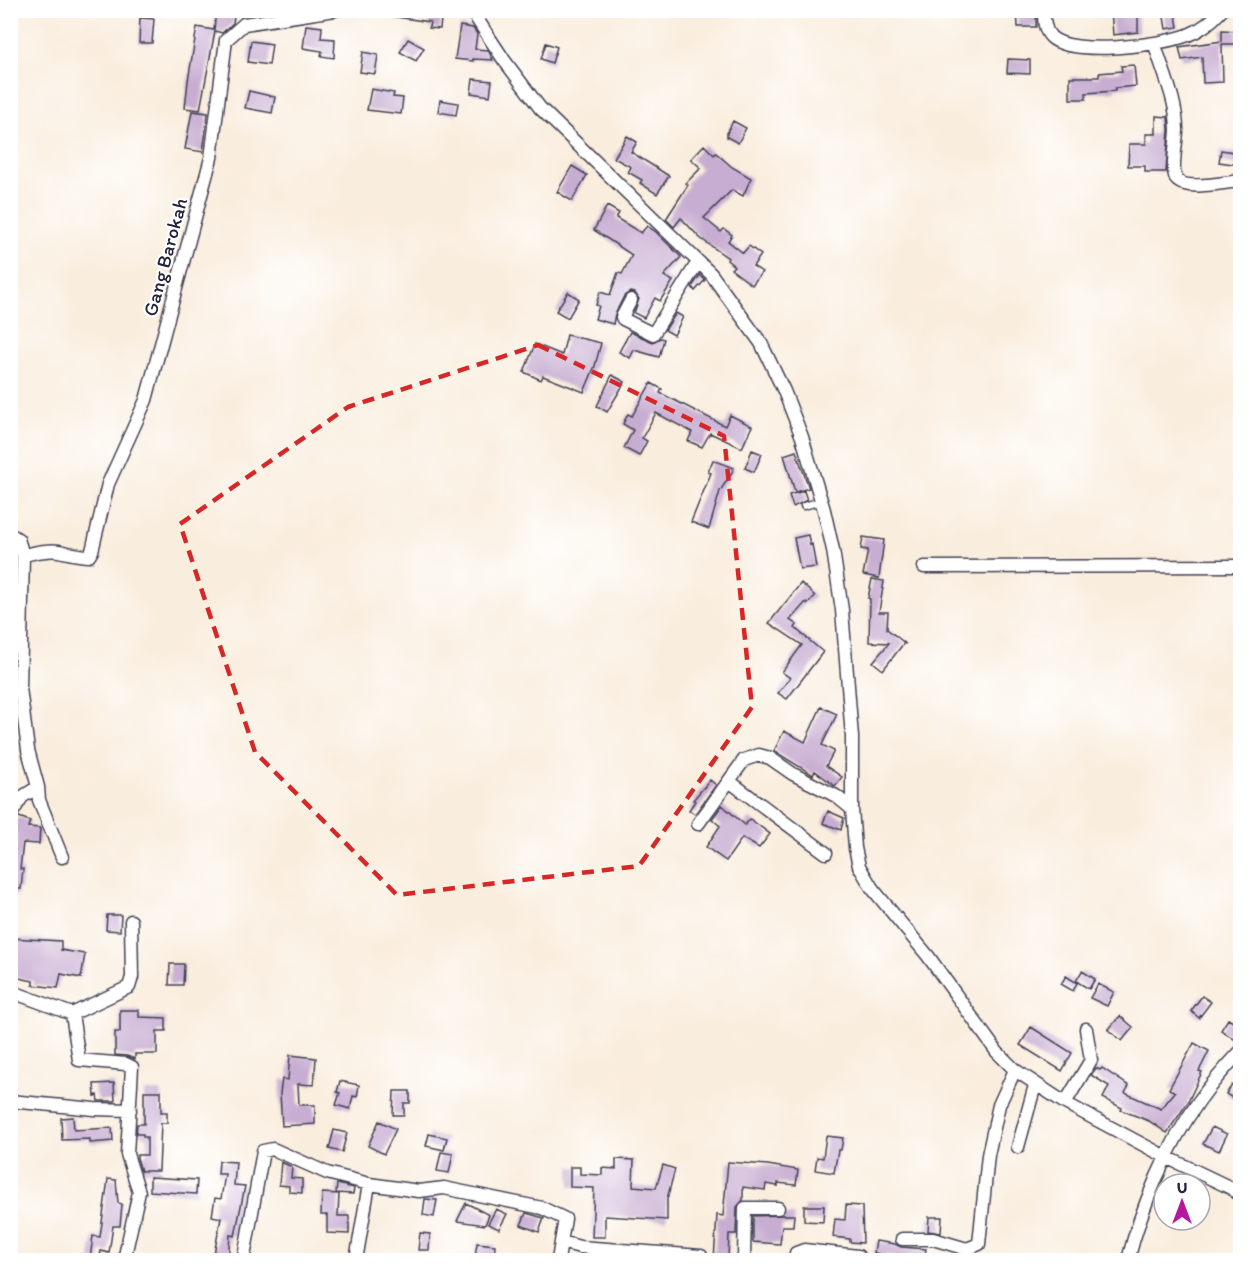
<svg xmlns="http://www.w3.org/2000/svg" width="1251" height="1271" font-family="Itim,sans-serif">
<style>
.building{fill:#c8add2}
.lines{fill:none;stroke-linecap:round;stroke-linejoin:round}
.service-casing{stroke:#424053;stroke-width:9}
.minor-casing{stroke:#424053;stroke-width:15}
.service{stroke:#fff;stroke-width:6}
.minor{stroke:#fff;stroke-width:12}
.marked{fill:none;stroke:#d62828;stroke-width:4.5;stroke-dasharray:12 8;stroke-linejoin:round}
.labels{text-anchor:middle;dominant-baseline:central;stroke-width:4.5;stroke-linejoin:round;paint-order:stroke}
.street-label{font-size:20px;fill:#22223b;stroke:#fff}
</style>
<rect width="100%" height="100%" fill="#fff"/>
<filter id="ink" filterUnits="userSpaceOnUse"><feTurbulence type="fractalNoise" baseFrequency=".0167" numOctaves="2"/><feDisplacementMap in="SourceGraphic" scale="12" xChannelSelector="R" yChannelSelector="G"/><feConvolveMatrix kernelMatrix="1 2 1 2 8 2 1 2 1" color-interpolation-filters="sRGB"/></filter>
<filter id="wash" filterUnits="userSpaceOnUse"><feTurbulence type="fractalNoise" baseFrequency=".008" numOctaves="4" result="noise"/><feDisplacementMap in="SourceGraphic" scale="24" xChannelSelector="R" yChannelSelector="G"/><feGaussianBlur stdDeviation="1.35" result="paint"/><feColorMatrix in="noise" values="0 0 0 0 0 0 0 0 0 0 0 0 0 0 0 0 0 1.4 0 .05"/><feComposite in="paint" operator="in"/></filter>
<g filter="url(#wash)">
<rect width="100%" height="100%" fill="#f9eddd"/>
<g id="blocks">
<path class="building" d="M216 10H235L233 23 222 33 215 31 200 110 185 108 188 81 197 27 214 30Z
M390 10H442L440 29 429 28 430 22 390 16Z
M1017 10H1036V27H1018Z
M1111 10 1138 12V32L1113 35Z
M1175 10 1178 27 1166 29 1163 11Z
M140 18 154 19 152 43H139Z
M306 25 322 27 321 38 335 39 334 58 321 56 322 51 303 48Z
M460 26 473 28 477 34 475 49 488 50 493 60 473 59V61L455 59Z
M1222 30 1237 31V44H1222L1223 82 1203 83 1202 57 1182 60 1179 47 1222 41Z
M408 39 424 48 416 61 400 52Z
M251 41 272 44 269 65 248 62Z
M546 43 557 47 552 63 541 59Z
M363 52 378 55 375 74 360 72Z
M1008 59 1030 60V74L1007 73Z
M1134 65 1136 86 1115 88V91L1086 93V99H1070V77H1099V73L1122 71 1121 66Z
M473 79 492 81 490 96 471 93Z
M371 89 394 93 393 97 403 98 401 114 367 110Z
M249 91 275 97 272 113 245 108Z
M440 100 458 103 456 115 438 112Z
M192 111 208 113 203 152 185 149Z
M1156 116 1168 117 1169 130 1166 172H1145V166H1128L1129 144H1146V134H1156Z
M733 121 746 128 738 143 727 137V133Z
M627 136 637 142 631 152 669 176 657 194 640 183 642 180 628 172 631 167 614 158Z
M704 145 714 155 716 153 732 167 751 178 743 196 732 190 704 218 721 232 724 229 732 235 728 241 743 253 749 246 761 255 753 266 762 272 752 285 731 269 734 266 727 260 728 258 700 238 681 218 674 227 666 219 688 185 686 183 701 168 691 159Z
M1221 150 1240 153V165L1219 162Z
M572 166 587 175 572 201 557 192Z
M607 206 619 213 616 218 641 233 647 226 656 232 681 257 664 276 673 281 660 301 655 298 644 318 634 313 639 299 635 293 630 292 624 296 615 314 613 324 595 319 599 306 596 305 600 292 610 295 618 273 622 274 632 255 594 230Z
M700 275 705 280 695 291 692 287Z
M568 292 579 299 568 318 556 311Z
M676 313 683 317 674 335 665 330Z
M630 332 653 342 660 338 664 339 659 357 634 350 630 358 619 352Z
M567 335 601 343 595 366 584 392 543 376 541 380 524 372 535 344 562 355Z
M612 375 625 382 607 412 597 406Z
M651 383 662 389 660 393 725 426 730 415 752 426 742 448 710 433 702 447 688 441 692 432 656 413 642 438 647 441 639 456 624 448 633 430 623 424 628 414 632 416Z
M752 450 762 454 754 472 745 468Z
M796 451 809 488 795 492 784 455Z
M713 460 734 468 728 480H727L720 491 709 529 691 522 711 473 708 472Z
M804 491 807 500 793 507 789 495Z
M808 535 810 545 812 544 816 567 800 569 794 538Z
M863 537 884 540 879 578 863 575 868 550 861 549Z
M872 579 884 581 879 612H888L887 629 906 644 904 643 883 670 873 662 889 643 869 642 870 599 868 598Z
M801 583 815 596 808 604 806 602 790 620 797 625 795 628 823 652 787 699 778 693 790 678 782 672 802 645 769 623Z
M821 707 837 714 822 745 834 751 826 766 842 777 835 786 815 771 813 775 774 751 784 731 805 742Z
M710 780 716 785 695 814 689 810 695 801 693 800Z
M722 805 745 825 750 819 770 834 759 848 742 838 726 861 706 847 720 826 712 819Z
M828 811 844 818 841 830 823 823Z
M19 817 30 821 28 827 40 828 39 844 23 843 20 869H23L21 889H18L17 895H10V824Z
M107 915H121L120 931 106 930Z
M10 938 61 941V950L85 954 81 978 61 974 58 988 33 985V981L10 976Z
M170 964H184L183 985H169Z
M1082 971 1095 979 1089 989 1076 981Z
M1066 976 1077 983 1073 991 1061 984Z
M1098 984 1114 992 1107 1006 1090 998Z
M1202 996 1211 1002 1199 1018 1191 1011Z
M120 1010H139V1017L166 1018V1031H157V1054H135V1059L127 1056 115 1055V1032H120Z
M1120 1016 1133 1027 1122 1041 1108 1030Z
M1228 1019 1240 1026V1043L1221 1030Z
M1031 1027 1072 1053 1062 1071 1020 1045Z
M1194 1043 1209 1051 1199 1071 1202 1072 1188 1102 1167 1133 1149 1121 1121 1110 1122 1108 1103 1098 1109 1086 1091 1075 1096 1068 1100 1070 1102 1068 1129 1086 1125 1093 1161 1109 1175 1092 1169 1089Z
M290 1055 316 1058 314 1085 298 1084 299 1105H315V1124L282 1126 280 1093 282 1079 288 1080Z
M340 1081 359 1085 357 1097 353 1096 350 1109 336 1105 340 1093 337 1092Z
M114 1083 115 1101H98L97 1095 95 1096 94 1084Z
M1232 1085 1240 1091V1103L1226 1094Z
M144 1091H161V1112H167V1123H161L159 1171H141L137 1158V1155H147V1137H143V1134H136L137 1124H144Z
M394 1091H410V1103H404V1115H393Z
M73 1117 74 1130 112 1128 113 1141 90 1143V1139L62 1140 61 1118Z
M379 1121 396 1129 384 1154 368 1146Z
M1212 1127 1227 1134 1219 1151 1203 1144Z
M334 1130 347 1133 342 1152 329 1149Z
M429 1134 447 1138 444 1150 426 1146Z
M826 1136 843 1138 841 1150H838L834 1173 815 1170 817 1157 823 1158Z
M441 1152 453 1154 449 1173 437 1171Z
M616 1159 634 1160 633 1186 656 1188 663 1165 675 1169 667 1199V1220L605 1216V1237H592L594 1188 570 1187V1167H580V1174L602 1175V1168L616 1169Z
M219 1161 236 1162 234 1185 245 1186 235 1236 230 1235 228 1260 213 1259 221 1218 212 1216 215 1198 221 1199 225 1174H218Z
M281 1162 292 1167 291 1178 302 1179V1193L289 1192V1186L279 1185Z
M728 1162 768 1165 798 1170 796 1185 778 1183V1186L766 1184 765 1190 743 1187V1200L737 1207 736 1234H729L728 1260 714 1259 717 1215 723 1216Z
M150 1177 197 1180 196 1194 150 1191Z
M108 1179 116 1180 118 1203 122 1204 120 1226H113L109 1253 101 1251 99 1260 90 1259 93 1236 100 1237Z
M337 1184 354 1188 353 1194 336 1193Z
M322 1193 339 1194 338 1216H349V1234L327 1233V1215H321Z
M425 1199 437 1200 434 1217 423 1215Z
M466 1203 489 1215 485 1225 457 1221Z
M846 1205 862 1206 863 1243 850 1242V1239L833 1237 835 1219 845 1220Z
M804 1206H824L823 1222 804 1221Z
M496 1209 507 1214 499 1229 488 1224Z
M526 1213 544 1218 539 1232 521 1225Z
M783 1215H794L793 1226H782L780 1244 753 1242V1216Z
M929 1217H942L941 1233 928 1231Z
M420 1233 430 1234 429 1250H418Z
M876 1241 895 1244 901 1247 926 1249 924 1260H894L895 1256 874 1253Z
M477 1243 495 1245 494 1259 475 1257Z"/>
</g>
</g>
<g filter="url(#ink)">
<use href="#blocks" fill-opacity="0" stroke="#424053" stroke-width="1.5"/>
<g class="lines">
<g class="service-casing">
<path id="service" d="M804 506 821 501"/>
</g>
<g class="minor-casing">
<path id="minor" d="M471 10 504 60 540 108 711 274 761 343 784 391 802 437 824 510 833 550 842 610 852 737V809L855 848 859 866 872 888 928 956 997 1052 1015 1070 1065 1103 1166 1157 1231 1188 1240 1195
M1044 10C1044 20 1044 30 1051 37 1072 57 1162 45 1188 35 1201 30 1213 20 1222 10
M1155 45C1163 72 1177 101 1177 130 1177 142 1170 172 1177 180 1186 191 1227 182 1240 181
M631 300 622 317 623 319 653 334 698 262
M10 534 18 539 23 555
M924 567 1240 566
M729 781 826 853
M10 816 22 797 38 787
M698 824 744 760 759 755 770 758 793 774 836 796 852 809
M62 857 39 800 38 787 28 750 20 688 23 555C34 553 47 549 59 551 69 553 78 556 89 556L92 551 108 484 146 400 211 158 226 40 244 24 335 10
M10 991 72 1014 129 987 132 977 131 921
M72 1014 79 1060 126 1064 132 1067 127 1154 139 1192 124 1260
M10 1101 94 1109 130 1110
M1065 1103 1091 1060 1086 1029
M1018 1147 1035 1085
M902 1239H933L967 1249 979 1244 988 1155 999 1105 1015 1070
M246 1260 244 1257 263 1151 273 1149 327 1173 369 1184 419 1191 444 1188 542 1208 565 1219 561 1242 580 1247 701 1256 702 1260
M356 1260 369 1184
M558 1260 561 1242
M744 1260 745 1208H778
M795 1260 796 1253 804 1250 858 1256 862 1260
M1128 1260C1141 1208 1167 1146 1199 1101 1211 1084 1226 1067 1240 1052"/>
</g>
<use href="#service" class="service"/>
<use href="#minor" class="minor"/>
</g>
</g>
<path class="marked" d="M538 345 724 436 752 707 639 866 397 895 255 752 180 524 348 407Z"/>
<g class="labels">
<g class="street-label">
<text transform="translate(165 257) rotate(-75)">Gang Barokah</text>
</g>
</g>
<rect width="1251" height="1271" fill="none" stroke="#fff" stroke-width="36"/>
<g transform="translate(1182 1202)"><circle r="28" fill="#ffffff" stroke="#a7a7b1" stroke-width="1.5"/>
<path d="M0-4.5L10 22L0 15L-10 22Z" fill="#b5179e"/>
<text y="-9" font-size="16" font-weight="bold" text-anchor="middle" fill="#22223b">U</text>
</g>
</svg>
